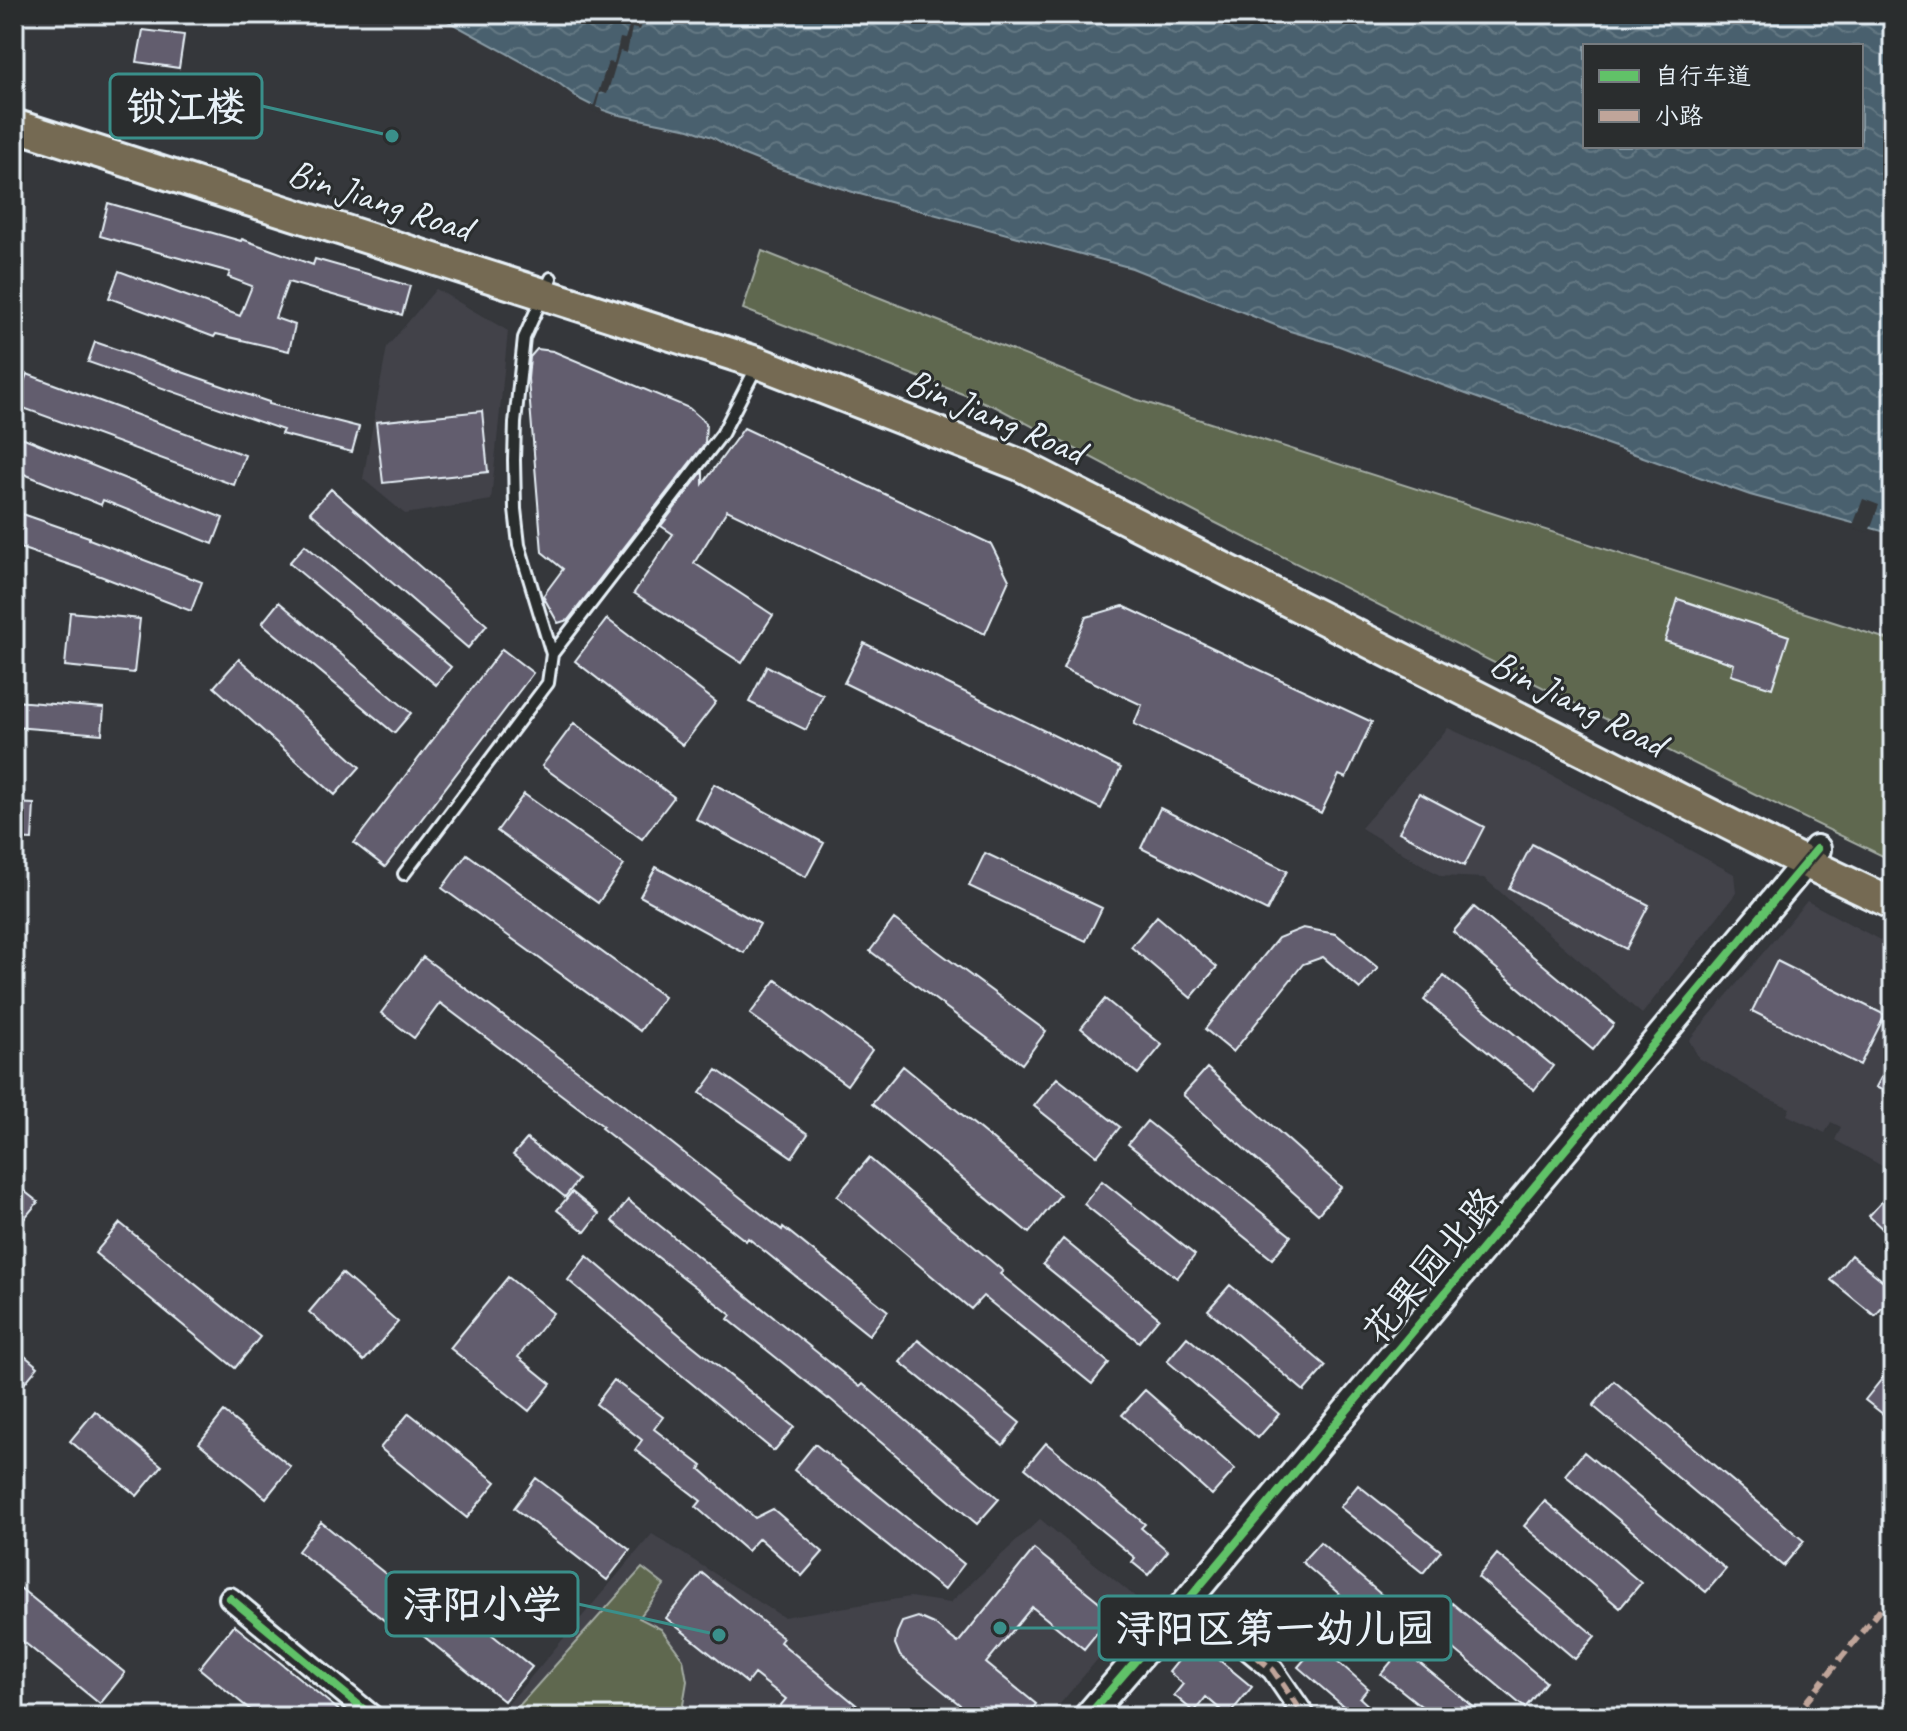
<svg xmlns="http://www.w3.org/2000/svg" width="1907" height="1731" font-family="Caveat,'LXGW WenKai TC',sans-serif">
<style>
.built{fill:#42424a}
.park{fill:#5f684f;stroke:#a4aca4;stroke-width:2}
.water{fill:url(#water-waves);stroke:#899ba5;stroke-width:2;fill-rule:evenodd}
.pier{fill:#35373b}
.building{fill:#625d6e;stroke:#e8f1f8;stroke-width:2}
.lines{fill:none;stroke-linecap:round;stroke-linejoin:round}
.lane-casing{stroke:#e8f1f8;stroke-width:16}
.street-casing{stroke:#e8f1f8;stroke-width:26}
.secondary-casing{stroke:#e8f1f8;stroke-width:32}
.primary-casing{stroke:#e8f1f8;stroke-width:36}
.lane{stroke:#2a2d2e;stroke-width:10}
.street{stroke:#2a2d2e;stroke-width:20}
.secondary{stroke:#2a2d2e;stroke-width:26}
.primary{stroke:#746b52;stroke-width:30}
.quiet{stroke:#c0a59a;stroke-width:6;stroke-dasharray:12 6;stroke-linecap:butt}
.cycleway-casing{stroke:#2a2d2e;stroke-width:13}
.cycleway{stroke:#61c268;stroke-width:8}
.labels{text-anchor:middle;dominant-baseline:central;stroke-width:6;stroke-linejoin:round;paint-order:stroke}
.street-label{font-size:38px;fill:#e8f1f8;stroke:#2a2d2e}
.leader{fill:none;stroke:#3a8f8a;stroke-width:3}
.callout-dot{fill:#3a8f8a;stroke:#2a2d2e;stroke-width:3}
.callout{fill:#2a2d2e;stroke:#3a8f8a;stroke-width:3}
.callout-label{font-size:40px;text-anchor:middle;font-weight:bold;fill:#e8f1f8}
</style>
<defs>
<pattern id="water-waves" width="16" height="10" patternUnits="userSpaceOnUse" patternTransform="scale(2)"><rect width="16" height="10" fill="#4a616e"/><path d="M0 5q4-4 8 0t8 0" fill="none" stroke="#647883"/></pattern>
</defs>
<rect width="100%" height="100%" fill="#35373b"/>
<filter id="ink" filterUnits="userSpaceOnUse"><feTurbulence type="fractalNoise" baseFrequency=".0125" numOctaves="2"/><feDisplacementMap in="SourceGraphic" scale="16" xChannelSelector="R" yChannelSelector="G"/><feConvolveMatrix kernelMatrix="1 2 1 2 8 2 1 2 1" color-interpolation-filters="sRGB"/></filter>
<g filter="url(#ink)">
<path class="built" d="M436 289 508 331 491 500 405 514 363 479 387 347Z
M1448 728 1549 774 1734 874 1736 893 1642 1014 1484 878 1441 876 1361 828Z
M1807 901 1893 947V1172L1835 1140 1841 1127 1831 1122 1825 1133 1787 1115 1790 1108 1767 1098 1699 1058 1689 1040Z
M1040 1519 1144 1604 1049 1717H497L652 1534 783 1617 910 1597 950 1603Z"/>
<path class="park" d="M762 251 1135 399 1893 641V861L1755 794 1206 518 996 407 743 309Z
M642 1568 664 1585 639 1618 661 1629 683 1659 687 1681 681 1717H509Z"/>
<path class="water" d="M435 14H1893V534L1750 495 1466 394 1334 344 1290 331 1132 268 856 193 777 168 742 154 712 137 689 129 615 114 595 107 581 100 560 84 530 66ZM1585 46H1861V146H1585Z"/>
<path class="pier" d="M635 14H638L637 19 643 21 640 30 632 28 627 53 620 51 607 94 600 92 596 107 602 109 601 113 594 111 590 109 591 105H594L608 62 614 63 620 38 625 39 629 26 625 25 627 16 633 18Z
M1863 499 1879 505 1869 532 1852 528Z"/>
<path class="building" d="M143 30 184 35 179 68 137 62Z
M108 203 241 241 242 239 313 265 315 259 410 286 402 315 288 282 275 318 295 325 289 351 216 334 214 337 109 298 119 271 240 316 252 286 228 277 230 272 100 236Z
M95 342 269 402V404L359 427 352 452 281 434 283 430 88 362Z
M537 349 553 351 689 408 706 423 705 443 568 620 558 623 543 596 563 569 542 552 528 379 530 357Z
M27 374 245 455 234 485 15 405Z
M482 411 488 472 383 483 376 422Z
M744 428 991 544 1009 580 985 634 727 510 694 563 773 615 742 663 634 593 673 534 661 526 703 471V484Z
M14 434 223 518 213 544 103 500 101 505 14 470Z
M331 489 487 625 468 648 310 512Z
M14 511 89 537V539L202 582 191 611 82 569 14 546Z
M305 545 451 667 436 685 289 563Z
M1678 599 1789 636 1772 688 1731 675 1734 664 1665 641Z
M279 602 411 713 394 733 262 623Z
M1123 606 1372 722 1346 778 1339 775 1321 813 1134 724 1142 705 1063 668 1086 617Z
M70 612 140 619 134 673 65 666Z
M607 619 716 702 683 745 575 661Z
M864 643 1121 768 1101 809 844 683Z
M502 649 533 673 385 867 354 843Z
M239 659 360 767 335 795 214 687Z
M767 666 823 695 806 730 749 702Z
M14 701 104 708 102 734 14 727Z
M574 723 674 797 642 839 542 766Z
M714 784 824 843 806 877 696 819Z
M1419 793 1484 827 1464 866 1399 832Z
M524 794 624 865 598 903 497 831Z
M14 803 34 804 32 840 14 839Z
M1160 808 1287 871 1267 911 1141 848Z
M1532 844 1649 905 1626 949 1509 888Z
M985 853 1102 908 1086 941 969 886Z
M467 854 664 997 640 1031 442 888Z
M656 867 760 924 744 953 640 896Z
M1474 907 1614 1024 1593 1050 1453 932Z
M1157 916 1217 967 1191 998 1131 947Z
M894 919 1046 1031 1022 1064 870 951Z
M1303 928 1336 934 1378 968 1360 989 1323 957 1303 964 1233 1052 1205 1029 1278 938Z
M423 957 608 1093 782 1230 783 1227 888 1311 869 1335 748 1238 746 1241 601 1128 603 1126 440 1003 414 1038 381 1013Z
M1777 961 1885 1015 1860 1065 1752 1011Z
M1444 976 1553 1066 1534 1090 1424 1000Z
M776 980 872 1050 847 1085 750 1014Z
M1105 999 1162 1045 1138 1074 1081 1028Z
M1893 1055V1096L1876 1087Z
M903 1066 1060 1195 1029 1233 872 1104Z
M1207 1068 1341 1187 1318 1214 1183 1095Z
M717 1070 808 1134 792 1157 700 1093Z
M1057 1078 1120 1127 1097 1156 1034 1106Z
M1147 1121 1291 1236 1272 1259 1128 1144Z
M527 1139 578 1180 565 1197 513 1155Z
M869 1158 1003 1271 1000 1274 1109 1363 1092 1384 983 1296 971 1309 837 1196Z
M1102 1181 1195 1255 1177 1278 1084 1204Z
M14 1183 38 1202 14 1231Z
M1893 1189V1239L1869 1216Z
M572 1192 599 1214 585 1232 557 1210Z
M628 1200 860 1387 863 1384 999 1499 977 1524 829 1398 828 1399 728 1319 731 1315 612 1221Z
M120 1223 260 1337 235 1368 95 1253Z
M1063 1239 1159 1318 1139 1342 1043 1264Z
M1851 1255 1893 1289V1295L1875 1316 1831 1280Z
M587 1256 687 1341 794 1427 774 1451 679 1373 568 1280Z
M342 1273 398 1322 364 1361 309 1312Z
M508 1277 553 1313 518 1357 551 1384 529 1411 450 1348Z
M1230 1285 1326 1366 1304 1391 1208 1310Z
M1187 1337 1279 1414 1258 1438 1167 1361Z
M918 1340 1020 1423 1003 1445 900 1362Z
M14 1347 38 1367 14 1396Z
M1885 1375 1893 1382V1422L1865 1400Z
M614 1380 663 1417 654 1429 702 1466 700 1469 755 1518 773 1509 823 1552 802 1576 759 1538 747 1551 696 1507 701 1501 635 1450 642 1440 596 1404Z
M1614 1381 1804 1541 1783 1566 1593 1406Z
M1145 1390 1235 1469 1212 1495 1122 1415Z
M95 1411 162 1466 137 1496 70 1441Z
M224 1412 291 1467 266 1498 199 1443Z
M409 1413 496 1482 467 1518 380 1448Z
M1046 1443 1145 1524 1141 1528 1168 1551 1148 1575 1132 1562 1135 1558 1025 1468Z
M815 1444 964 1564 944 1590 794 1470Z
M1584 1452 1726 1569 1706 1592 1565 1475Z
M536 1478 630 1550 607 1580 514 1508Z
M1358 1485 1441 1551 1423 1573 1340 1507Z
M1545 1501 1641 1583 1620 1608 1524 1526Z
M321 1522 408 1592 385 1621 298 1551Z
M1320 1542 1390 1602 1372 1622 1302 1562Z
M1034 1549 1113 1613 1084 1649 1032 1607 986 1663 1036 1704 1026 1717H975L900 1656 895 1644 897 1633 902 1622 918 1617 934 1624 958 1643Z
M1497 1554 1595 1636 1575 1659 1478 1577Z
M702 1573 783 1638 780 1642 871 1717H807L798 1710 792 1717H771L786 1699 754 1674 747 1683 666 1618Z
M14 1583 125 1673 100 1704 14 1634Z
M444 1596 532 1667 504 1701 416 1630Z
M1452 1603 1546 1682 1525 1708 1430 1629Z
M234 1625 347 1717H259L199 1668Z
M1195 1640 1252 1687 1228 1716 1206 1697 1194 1712 1174 1695 1183 1684 1169 1672Z
M1318 1644 1368 1688 1360 1698 1381 1717H1356L1298 1667Z
M1402 1649 1486 1717H1435L1381 1674Z"/>
<g class="lines">
<g class="lane-casing">
<path id="lane" d="M552 654 722 434 758 364
M404 874 548 683 552 654 519 545 515 509 514 460 515 423 524 338 551 278"/>
</g>
<g class="street-casing">
<path id="street" d="M230 1598 373 1717
M1188 1600 1273 1670 1305 1717"/>
</g>
<g class="secondary-casing">
<path id="secondary" d="M1087 1717 1188 1600 1817 849"/>
</g>
<g class="primary-casing">
<path id="primary" d="M14 127H20L759 363 1020 465 1792 856 1893 904"/>
</g>
<use href="#lane" class="lane"/>
<use href="#street" class="street"/>
<use href="#secondary" class="secondary"/>
<use href="#primary" class="primary"/>
<path class="quiet" d="M1188 1600 1273 1670 1305 1717
M1794 1717 1893 1593"/>
<g class="cycleway-casing">
<path id="cycleway" d="M230 1598 373 1717
M1087 1717 1188 1600 1817 849"/>
</g>
<use href="#cycleway" class="cycleway"/>
</g>
</g>
<g class="labels">
<g class="street-label">
<text transform="translate(380 200) rotate(18)">Bin Jiang Road</text>
<text transform="translate(995 416) rotate(23)">Bin Jiang Road</text>
<text transform="translate(1578 703) rotate(27)">Bin Jiang Road</text>
<text transform="translate(1431 1266) rotate(-50)">花果园北路</text>
</g>
</g>
<path class="leader" d="M392 136L262 106M719 1635L578 1604M1000 1628L1099 1628"/>
<g class="callout-dot">
<circle cx="392" cy="136" r="8"/>
<circle cx="719" cy="1635" r="8"/>
<circle cx="1000" cy="1628" r="8"/>
</g>
<g class="callout">
<rect x="110" y="74" width="152" height="64" rx="8"/>
<rect x="386" y="1572" width="192" height="64" rx="8"/>
<rect x="1099" y="1596" width="352" height="64" rx="8"/>
</g>
<g class="callout-label">
<text x="186" y="120">锁江楼</text>
<text x="482" y="1618">浔阳小学</text>
<text x="1275" y="1642">浔阳区第一幼儿园</text>
</g>
<rect width="1907" height="1731" fill="none" stroke="#2a2d2e" stroke-width="48"/>
<rect x="24" y="24" width="1859" height="1683" fill="none" stroke="#e8f1f8" stroke-width="3" filter="url(#ink)"/>
<rect x="1583" y="44" width="280" height="104" fill="#2a2d2e" stroke="#767b7f" stroke-width="2"/>
<rect x="1599" y="70" width="40" height="12" fill="#61c268" stroke="#767b7f" stroke-width="2"/>
<text x="1655" y="84" font-size="24" fill="#e8f1f8">自行车道</text>
<rect x="1599" y="110" width="40" height="12" fill="#c0a59a" stroke="#767b7f" stroke-width="2"/>
<text x="1655" y="124" font-size="24" fill="#e8f1f8">小路</text>
</svg>
